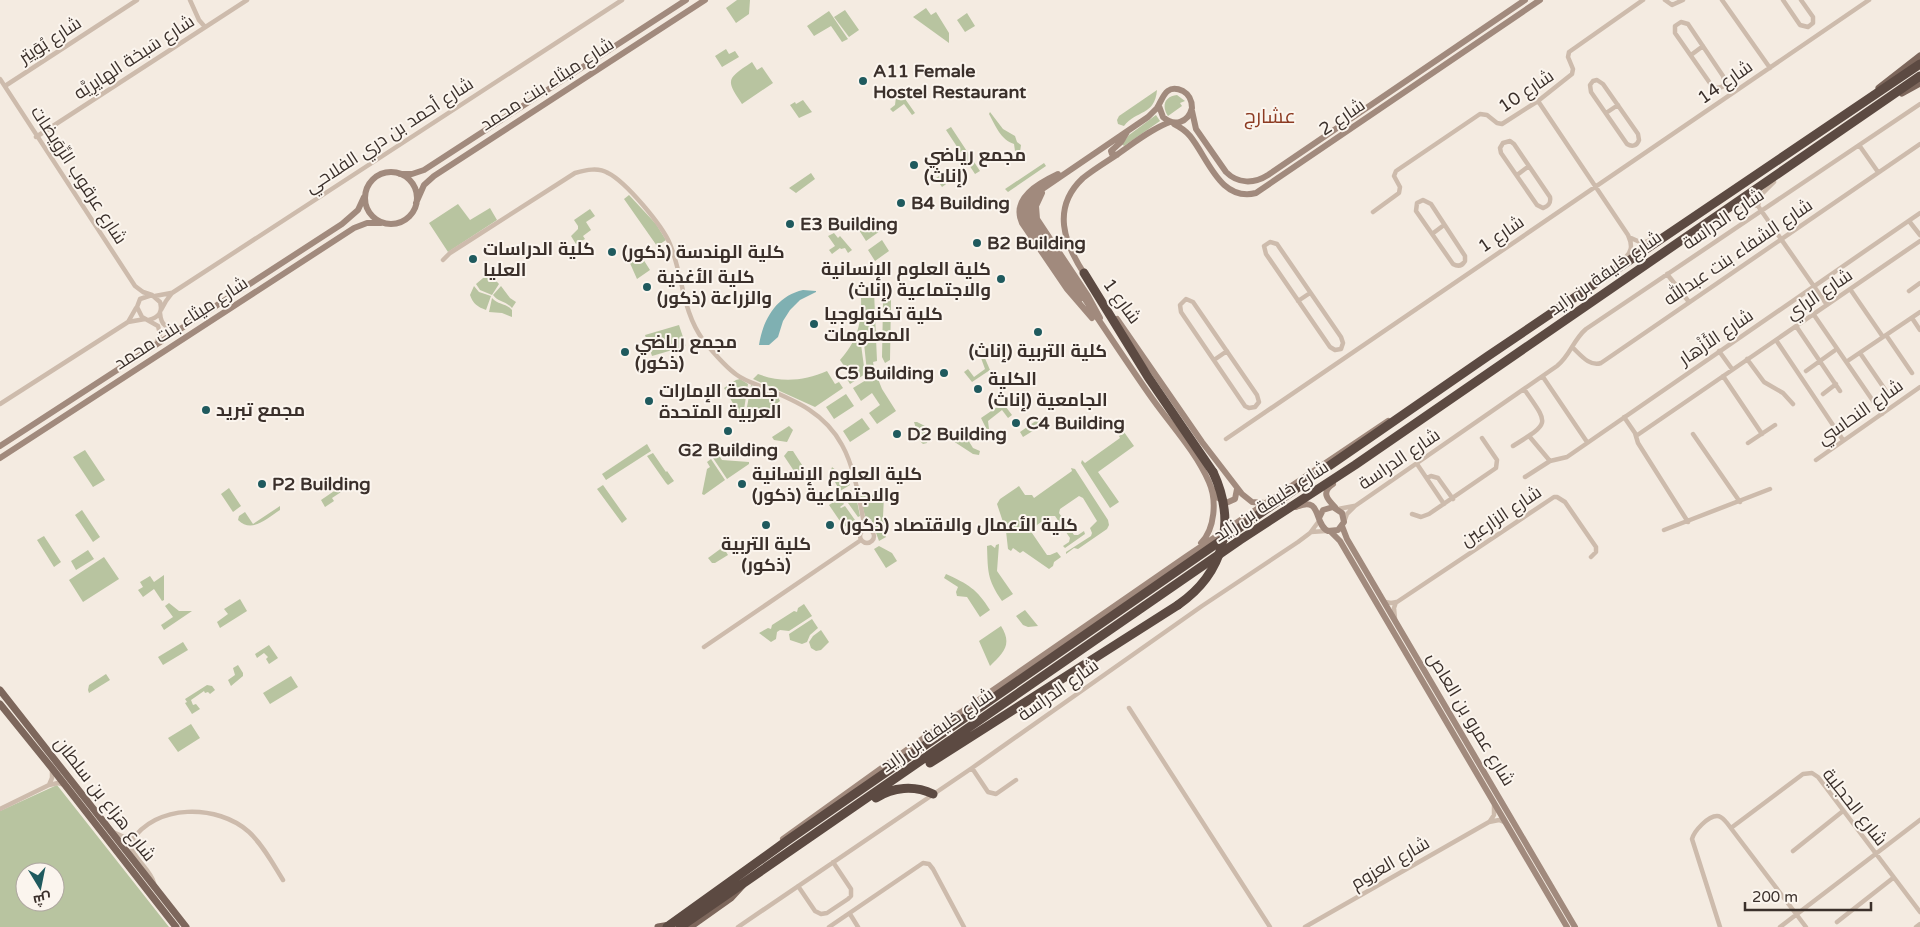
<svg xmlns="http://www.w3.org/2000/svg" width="1920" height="927" font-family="'Varela Round',Cairo,sans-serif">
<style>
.green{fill:#b8c4a0;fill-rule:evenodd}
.water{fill:#7fb0b2}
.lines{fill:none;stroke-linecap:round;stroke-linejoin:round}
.street{stroke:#cdbbac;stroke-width:4.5}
.secondary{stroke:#a18a7d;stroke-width:6}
.primary{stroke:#7d675c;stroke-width:7}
.highway{stroke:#5c4a42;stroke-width:9}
.highway-bridge{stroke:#5c4a42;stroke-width:9}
.poi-dot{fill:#1f5a5e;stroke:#fbf5ee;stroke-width:2}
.labels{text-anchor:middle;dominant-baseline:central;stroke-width:4;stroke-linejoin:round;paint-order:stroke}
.street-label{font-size:18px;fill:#3b302b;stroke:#fbf5ee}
.poi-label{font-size:18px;font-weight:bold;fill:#3b302b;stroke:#fbf5ee;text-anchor:start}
.quarter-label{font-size:20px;fill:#8c3b22;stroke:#fbf5ee}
</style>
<rect width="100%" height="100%" fill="#f4ebe1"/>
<path class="green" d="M737 0H750L749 14 736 23 726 8Z
M926 8 931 15 936 12 949 33V43L913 17Z
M845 10 859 30 849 37 834 17Z
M829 11 848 39 842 42 831 26 814 36 807 26Z
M967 13 975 26 965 32 957 20Z
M726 49 729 54 735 51 739 57 722 67 715 56Z
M752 62 757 70 762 67 773 83 742 104C725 79 727 79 752 62Z
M1157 90C1155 116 1136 110 1124 126L1118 124 1117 120 1119 116Z
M901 93 915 113 912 115 904 104 893 112 890 109 895 105 896 97Z
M1177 95 1185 101 1180 103 1182 106 1168 116C1161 106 1165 96 1177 95Z
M803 100 812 112 799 118 790 105 795 102 796 104Z
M990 112 1003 129 1015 136 1017 142 1021 145 1020 152 1015 151 1014 144C1001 140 995 125 989 114Z
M1156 115 1160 121 1124 146 1122 144 1129 135Z
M951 127 980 171 975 174 946 130Z
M1044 163 1046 166 1008 192 1005 189Z
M950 169 956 177 942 187 936 178Z
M811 173 815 179 796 193 789 188Z
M629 195 656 224 666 240 660 244 665 252 667 251 668 253 664 256 624 199Z
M458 204 470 220 490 208 497 220 448 252 429 223Z
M590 209 595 216 586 222 591 230 583 236 585 239 576 244 571 236 578 229V226L574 220Z
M889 221 890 224 866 241 859 230Z
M834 233 838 238 840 236 852 250 848 253 845 248 841 249 840 248 832 254 829 250 835 246 828 236Z
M882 240 889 251 875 261 868 250Z
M640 254 643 255 644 258 643 259 650 270 637 279 629 261Z
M489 273 499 284 492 295 480 290 476 284Z
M474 286 479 292 491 296 486 310C478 307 473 304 470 295Z
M501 286 510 298 516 302 512 308C506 301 498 302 493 295Z
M886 286 891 300 890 360 885 363 882 357 883 304 880 291Z
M874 291 877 361 873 362 874 368 867 372 863 334 860 337 865 374 850 384 847 379 849 377V373L840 360C857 341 862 323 861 298Z
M492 298C498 305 506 303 512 310V317L502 313 489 312Z
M679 325 686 346 652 356 645 335Z
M984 356 990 370 972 382 964 372 968 369 974 377 985 369 981 358Z
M827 371 835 384 839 382 843 388 815 407 753 379 758 374C781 383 804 381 827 371Z
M876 374 882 389 896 411 877 424 869 413 880 405 872 393 861 401 853 388Z
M740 379 748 384 743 416 741 417 724 388 736 380Z
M751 385 778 397 780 401 750 424 745 418Z
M846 394 854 406 834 419 826 407Z
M1003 403 1012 415 1008 418 1002 410 988 421 989 429 987 430 981 418Z
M862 418 870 429 850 442 843 431Z
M1040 418 1044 424 1023 437 1020 432Z
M914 422H917L927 427 928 439 927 443 923 444 920 441Z
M789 426 793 430 787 442 774 440 772 437Z
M962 430 973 448 980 451 979 455 973 454 950 439Z
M1124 432 1134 446 1098 472 1119 502 1110 508 1081 463 1082 460 1085 463 1120 438 1119 436Z
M647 444 651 451 606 480 602 474Z
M85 450 105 480 93 487 73 457Z
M788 451H793L804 468 796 474 784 456Z
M653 453 666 472 667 471 674 481 668 485 666 483 647 456Z
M718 454 722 460 749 462V464L727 479 713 458Z
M711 459 725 480 704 495 702 494 707 469 710 467 707 462Z
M832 467 849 481 850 485 840 491 830 473Z
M1071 468 1075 469 1108 520 1109 525 1107 529 1078 549 1074 548 1066 554V552L1091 536 1092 533 1090 528 1097 521 1083 498 1079 496 1060 509 1059 513 1074 535H1078L1084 531 1085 534 1065 548 1063 546 1069 542 1070 538 1055 516H1050L1034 527 1032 533 1047 555H1050L1057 552 1061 557 1054 562 1053 566 1049 569 1023 551 1020 553 1013 548 1011 551 1008 549 1006 531 997 504 1000 499 1019 486 1025 495H1032L1034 498 1072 471Z
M346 483 353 484 332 498 334 501 325 507 321 500Z
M603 485 627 519 622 523 597 489Z
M229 488 241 506 233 512 221 494Z
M851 490 855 501H857L860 516 858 517 843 496Z
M859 493 884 496 883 517 886 537 879 541 871 519 866 520Z
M840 498 844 504 840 507 841 508 845 506 855 520 844 527 829 505Z
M280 506V510C267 518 252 534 238 520L239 516 245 512 253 524Z
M82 510 100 537 93 542 75 515Z
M44 536 61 562 54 567 37 540Z
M999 544 997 571 1013 594 1002 601C987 579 988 572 987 546L991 545 995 548 996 545Z
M879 546 892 553 897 561 886 568 874 549Z
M723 547 728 555 715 563H712L708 558Z
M88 550 94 559 76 570 71 561Z
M104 557 119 579 83 602 69 580Z
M946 574C968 584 977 589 990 610L980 617 967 597 957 596 956 592 958 587 944 578Z
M164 575V600L162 601 154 589 143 597 138 590 143 587 140 582 150 576 154 582Z
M240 599 247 611 220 628 217 622 228 614 224 609Z
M169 603 179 611H192L164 630 161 625 173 617 165 606Z
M804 604 812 616 789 631 780 630 777 632 776 639 771 642 759 633 768 628 771 629 772 625 794 611 797 612 798 608Z
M1025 610 1038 626 1028 627 1023 625 1016 616Z
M812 619 818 628 810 635 807 642 802 644 790 640 789 634Z
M1001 626C1013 645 1003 653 990 666L979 641Z
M821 630 829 642 821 650 816 651 811 648 809 642 813 636Z
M183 642 188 650 163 665 158 657Z
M269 645 278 658 269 664 266 659 268 657 264 653 257 658 255 654Z
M238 665 243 673V676L231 686 228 680 235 675 233 668Z
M106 674 110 680 89 693 88 690 89 685Z
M291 676 298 687 270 704 263 693Z
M207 685 212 686 215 690 210 694 208 692 205 693 204 691 191 700 193 705 196 704 200 709 192 714 185 703 187 702 185 699Z
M191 724 200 738 178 752 168 738Z
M57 785 169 927H0V811ZM25 872H55V902H25Z"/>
<path class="water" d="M803 290 816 291V292L800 300 790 310 783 321 778 337 769 345H759C763 320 776 296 803 290Z"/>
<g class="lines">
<path class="street" d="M190 0 199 20 205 27
M1665 0 1672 5 1683 0
M1722 0 1770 68
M1783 0 1800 25 1808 27 1813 23V17L1801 0
M1681 22 1688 24 1723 76 1725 82 1722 87 1716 88 1712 86 1675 33V26Z
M1691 55 1703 46
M0 79 135 286 143 292 152 295
M1597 80 1603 84 1638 134 1639 140C1637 146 1632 147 1627 144L1591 92 1590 85 1593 81Z
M5 86 137 0
M1538 101 1628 235C1633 246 1632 252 1623 260
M1606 113 1618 105
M36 137 247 0
M1510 141 1514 144 1550 197C1551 203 1549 206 1543 208L1537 205 1501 153 1500 148 1503 143Z
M1859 145 1878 172
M1517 175 1529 166
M1774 182 1760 196 1758 206 1827 305
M1423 200 1431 204 1465 256V261C1462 266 1458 267 1453 264L1416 211 1417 203Z
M1736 207 1750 204 1758 206
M1373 212 1399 193 1400 187 1394 176 1396 171 1480 114 1487 115 1497 123 1502 124 1538 101 1572 74 1573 69 1568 57 1569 52 1643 0
M1909 221 1920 235
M1432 234 1444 225
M1631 238 1642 243 1661 236
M1270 242 1277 244 1341 337 1343 343 1341 349 1335 350 1330 347 1266 254 1264 246Z
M443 260 450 253 575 173C586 170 598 167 608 173 626 182 662 225 670 244 683 276 682 311 703 340 713 352 724 366 737 375 745 381 756 384 765 388 796 401 825 413 842 445 855 468 860 503 865 529
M1667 274 1689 302
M1850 289 1883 337
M1909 291 1920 283
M155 296 171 293
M1186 299 1193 302 1257 395 1259 402 1255 407 1249 408 1245 406 1181 312 1180 305Z
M1298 301 1310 293
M161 310 166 301 172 293 622 0
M160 313C161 326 167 329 179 328
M1814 315 1882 414
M1912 318 1920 330
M149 320C159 317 163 312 160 302L152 295 140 299 137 307 142 317 158 326 160 334 156 344
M128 322 136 308
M1796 326 1840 391
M1886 335 1912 373
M1776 340 1843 440
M1572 347C1580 354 1589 367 1601 363L1920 144
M1719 351 1732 369
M1860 353 1886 391
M1747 359 1764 382 1783 393 1793 404
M1214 360 1227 351
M1849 360 1920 312
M1806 371 1834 351
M1723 376 1762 434
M1543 377 1587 442
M1823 394 1836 384
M0 404 128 322 145 319
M1624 417 1635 433 1638 443 1688 522
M1693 434 1740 502
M1529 436 1550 461
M1636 436 1920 241
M1226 439 1869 0
M1748 443 1775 425
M1513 446C1551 422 1549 425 1524 389
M1816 460 1920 387
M1417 464 1444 504
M1525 477 1550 461 1567 457 1920 213
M1427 478 1431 476 1438 478 1453 499
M1338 509 1354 506
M1412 514 1421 517 1429 514 1496 468 1497 460 1482 438
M1344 522 1347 514 1355 506 1557 366C1570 356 1573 340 1586 329L1920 104
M860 536a7 7 0 1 1 14 0a7 7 0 1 1-14 0Z
M1664 530 1770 489
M1311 532 1326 531
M1385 602 1391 603 1397 602 1554 497H1557L1565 502 1596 547V552L1591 557
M1395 619 1394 608 1396 602
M704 647 861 540
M1129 708 1270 927
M972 768 988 792 996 794 1016 780
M49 785 52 778V770
M0 809 49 785 58 783 65 785
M1490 821 1494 815V805
M1731 828 1803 774 1812 773 1818 777 1920 912
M113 832 124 837 136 834
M1793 851 1843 811
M154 883C150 868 131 858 131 842 155 803 218 804 249 832 263 845 273 864 283 880
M798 886 815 911 821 914 827 913 848 899 851 896V889L833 862
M850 914 858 927
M1837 922 1893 878
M738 927 972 768 1202 606 1298 542 1310 533 1319 521
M829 927 923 863 929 864 933 869 964 927
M1305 927 1489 822 1499 820 1504 822
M1720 927 1692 839C1694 831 1708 816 1717 816 1722 816 1724 820 1727 823L1806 927
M1780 927 1920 820
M1916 927 1920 924"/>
<path class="secondary" d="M1159 106 1163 117C1174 127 1188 123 1192 108 1192 101 1190 95 1183 91 1165 83 1163 99 1157 108 1154 111 1151 114 1148 117L1038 192C1029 202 1028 212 1034 224 1073 280 1110 338 1149 394 1169 423 1195 450 1209 482 1217 500 1215 529 1201 543
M1192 111 1196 129 1226 172C1238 184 1254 184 1268 175L1525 0
M1174 124C1180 127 1185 130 1190 136 1208 158 1220 202 1256 193L1540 0
M1117 155 1112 154 1111 151 1121 142 1127 132
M365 198a26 26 0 1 1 52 0a26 26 0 1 1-52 0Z
M400 174H412L424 170 686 0
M1058 174C1039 183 1011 198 1022 223L1067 289 1092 318
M1033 193C1026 200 1023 210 1026 220L1080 299
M1042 193 1036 206 1037 219 1088 296 1100 318
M416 203 424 185 434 176 705 0
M1085 275C1064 243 1051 208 1083 178 1094 169 1106 162 1118 154 1134 143 1151 129 1170 122
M1117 319 1202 442 1242 494 1252 502 1265 503
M0 446 342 224 358 210 364 197
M0 458 354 228 367 223H381
M1333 484C1321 492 1327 499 1335 507
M1213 490 1217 497 1226 503 1235 499 1237 489
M1296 507C1323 495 1313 524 1328 531L1338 530 1344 522 1342 513 1333 507 1323 510 1319 518
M1342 526 1347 539 1575 927
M1331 532 1340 541 1567 927
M783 839 915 744 1187 556 1388 421"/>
<path class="primary" d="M1879 88 1920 56
M1902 93 1920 83
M0 690 186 927
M0 704 51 767 176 927
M658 927 670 925
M690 927 731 898 742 886"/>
<path class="highway" d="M1084 273 1148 377 1213 472
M930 763 1178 605
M876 798C893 787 914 785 933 794
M667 927 788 840 1488 356 1920 64
M680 927 1240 540 1355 465 1920 76"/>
<path class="highway-bridge" d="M1178 605C1224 573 1237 523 1213 472"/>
</g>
<g class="poi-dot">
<circle cx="863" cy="81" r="5"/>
<circle cx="914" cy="165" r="5"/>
<circle cx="901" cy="203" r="5"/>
<circle cx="790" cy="224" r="5"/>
<circle cx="977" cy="243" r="5"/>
<circle cx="612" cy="252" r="5"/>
<circle cx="473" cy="259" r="5"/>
<circle cx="1001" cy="279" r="5"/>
<circle cx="647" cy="287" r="5"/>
<circle cx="814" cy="324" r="5"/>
<circle cx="1038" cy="332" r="5"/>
<circle cx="625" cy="352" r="5"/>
<circle cx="944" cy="373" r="5"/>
<circle cx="978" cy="389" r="5"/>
<circle cx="649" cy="401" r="5"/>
<circle cx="206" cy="410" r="5"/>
<circle cx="1016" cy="423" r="5"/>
<circle cx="728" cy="431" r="5"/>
<circle cx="897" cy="434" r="5"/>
<circle cx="262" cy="484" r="5"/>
<circle cx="742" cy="484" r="5"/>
<circle cx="766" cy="525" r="5"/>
<circle cx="830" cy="525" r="5"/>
</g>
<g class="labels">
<g class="street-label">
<text transform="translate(50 40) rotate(-33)">شارع بُوَيتِر</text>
<text transform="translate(134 57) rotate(-33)">شارع سَبخة الهايرِيَّه</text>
<text transform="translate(1725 82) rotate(-35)">شارع 14</text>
<text transform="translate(547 84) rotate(-33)">شارع ميثاء بنت محمد</text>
<text transform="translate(1526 91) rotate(-34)">شارع 10</text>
<text transform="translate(1342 117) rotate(-34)">شارع 2</text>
<text transform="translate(389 135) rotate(-33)">شارع أحمد بن دري الفلاحي</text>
<text transform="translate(79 175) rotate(57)">شارع عرقوب الرِّوَيضات</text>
<text transform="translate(1723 219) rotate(-34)">شارع الدراسة</text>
<text transform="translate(1501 234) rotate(-34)">شارع 1</text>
<text transform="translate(1738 252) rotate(-34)">شارع الشفاء بنت عبدالله</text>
<text transform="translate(1605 273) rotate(-35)">شارع خليفة بن زايد</text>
<text transform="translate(1819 294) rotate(-34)">شارع الراي</text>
<text transform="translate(1122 301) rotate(54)">شارع 1</text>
<text transform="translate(181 323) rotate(-33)">شارع ميثاء بنت محمد</text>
<text transform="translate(1716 337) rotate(-34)">شارع الأَزْهار</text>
<text transform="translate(1860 412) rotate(-35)">شارع النحاسي</text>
<text transform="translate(1399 459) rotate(-34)">شارع الدراسة</text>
<text transform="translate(1271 501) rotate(-33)">شارع خليفة بن زايد</text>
<text transform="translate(1501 516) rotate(-34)">شارع الزارعين</text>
<text transform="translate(1058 690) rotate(-35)">شارع الدراسة</text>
<text transform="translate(1471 719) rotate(59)">شارع عمرو بن العاص</text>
<text transform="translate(937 730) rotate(-35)">شارع خليفة بن زايد</text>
<text transform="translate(105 799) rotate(52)">شارع هزاع بن سلطان</text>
<text transform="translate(1855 807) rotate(52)">شارع الحجلية</text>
<text transform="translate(1390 863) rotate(-30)">شارع العزوم</text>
</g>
<g class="poi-label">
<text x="873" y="71">A11 Female<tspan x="873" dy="21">Hostel Restaurant</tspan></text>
<text x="924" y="155">مجمع رياضي<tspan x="924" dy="21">(إناث)</tspan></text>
<text x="911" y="203">B4 Building</text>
<text x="800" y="224">E3 Building</text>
<text x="987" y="243">B2 Building</text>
<text x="483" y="249">كلية الدراسات<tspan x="483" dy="21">العليا</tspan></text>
<text x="622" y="252">كلية الهندسة (ذكور)</text>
<text x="991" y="269" text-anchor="end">كلية العلوم الإنسانية<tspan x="991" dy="21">والاجتماعية (إناث)</tspan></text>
<text x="657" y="277">كلية الأغذية<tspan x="657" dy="21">والزراعة (ذكور)</tspan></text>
<text x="824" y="314">كلية تكنولوجيا<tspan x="824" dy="21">المعلومات</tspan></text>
<text x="635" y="342">مجمع رياضي<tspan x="635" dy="21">(ذكور)</tspan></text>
<text x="1038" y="351" text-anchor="middle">كلية التربية (إناث)</text>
<text x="934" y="373" text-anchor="end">C5 Building</text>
<text x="988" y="379">الكلية<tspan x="988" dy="21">الجامعية (إناث)</tspan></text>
<text x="659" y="391">جامعة الإمارات<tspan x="659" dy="21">العربية المتحدة</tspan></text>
<text x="216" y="410">مجمع تبريد</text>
<text x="1026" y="423">C4 Building</text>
<text x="907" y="434">D2 Building</text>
<text x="728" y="450" text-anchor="middle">G2 Building</text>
<text x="752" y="474">كلية العلوم الإنسانية<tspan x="752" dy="21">والاجتماعية (ذكور)</tspan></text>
<text x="272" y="484">P2 Building</text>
<text x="840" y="525">كلية الأعمال والاقتصاد (ذكور)</text>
<text x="766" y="544" text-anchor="middle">كلية التربية<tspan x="766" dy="21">(ذكور)</tspan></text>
</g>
<g class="quarter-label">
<text x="1270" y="117">عشارج</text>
</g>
</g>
<g transform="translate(40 887) rotate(170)"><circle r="24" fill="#fbf5ee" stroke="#aea6a0"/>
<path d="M0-4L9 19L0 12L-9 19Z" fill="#1f5a5e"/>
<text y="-8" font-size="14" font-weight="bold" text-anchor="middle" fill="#3b302b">ش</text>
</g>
<path d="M1745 902v8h126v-8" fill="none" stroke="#3b302b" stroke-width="2.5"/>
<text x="1752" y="902" font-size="15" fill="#3b302b" stroke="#fbf5ee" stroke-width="4" paint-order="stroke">200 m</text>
</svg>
